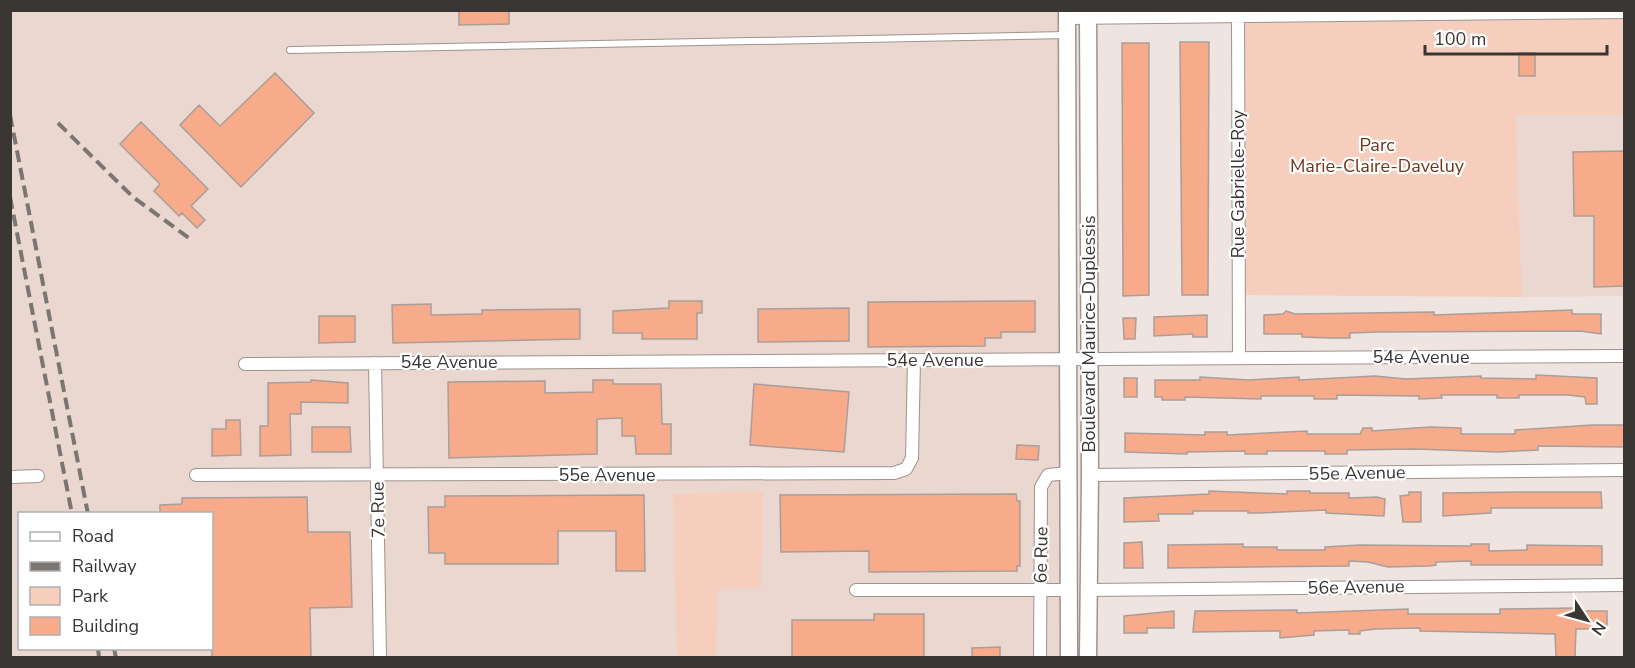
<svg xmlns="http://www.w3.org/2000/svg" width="1635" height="668" font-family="'Nunito Sans',sans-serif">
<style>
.built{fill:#ead7cf;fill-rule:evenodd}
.green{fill:#f6cebd}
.building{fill:#f7ab8b;stroke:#a99e9a;stroke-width:1.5}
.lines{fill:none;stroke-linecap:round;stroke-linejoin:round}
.lane-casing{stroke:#9e938f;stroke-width:8}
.street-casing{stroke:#9e938f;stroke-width:14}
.secondary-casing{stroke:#9e938f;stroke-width:19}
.lane{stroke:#fff;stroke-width:6}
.street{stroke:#fff;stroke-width:12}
.secondary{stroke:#fff;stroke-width:16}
.rail{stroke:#7c7673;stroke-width:4;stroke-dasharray:12 6;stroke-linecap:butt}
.labels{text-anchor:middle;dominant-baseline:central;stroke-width:4.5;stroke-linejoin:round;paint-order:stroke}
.park-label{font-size:18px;fill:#703419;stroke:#fff}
.street-label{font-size:18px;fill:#3a3634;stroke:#fff}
</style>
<rect width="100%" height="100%" fill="#efe4df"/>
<path class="built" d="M10 11H1067L1069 657H11ZM20 514H212V648H20Z
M1516 115H1624V296L1522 297Z"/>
<path class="green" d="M1624 12V115H1516L1522 297 1238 295V16Z
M763 491 761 588 718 589 716 657H677L673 494Z"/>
<path class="building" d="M459 10H509V24L459 25Z
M1180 42H1209L1208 295H1182Z
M1122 43H1149V295L1123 296Z
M1519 53H1535V76H1519Z
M275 73 314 113 241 187 180 125 199 105 220 126Z
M141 122 208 189 191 206 205 220 197 228 182 213 179 216 154 191 160 184 120 144Z
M1624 151V286L1594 287V216H1574L1573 152Z
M669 301H702V313H697V339H642V333H613V311L669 308Z
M1035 301V332H1001V338H985V346L868 347V302Z
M431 304V315L482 314V310L580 309V339L393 343 392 305Z
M849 308V341L758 342V309Z
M1572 310V314H1601V334L1580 331 1378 332 1350 333V338H1331L1302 337V334H1264V315L1283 314 1286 311 1295 314 1434 312V315Z
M1207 315V337H1193V334L1154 336V317Z
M319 316H355V342L319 343Z
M1123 318H1136L1135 339H1124Z
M1536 375 1597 378V404H1586L1585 397 1568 395H1519V398H1497V395H1441L1442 398 1419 399V396L1337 395V399H1314V396H1261V399L1185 397V400H1162V397H1155V380H1200V377L1249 380 1299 377V380L1375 376 1406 379 1481 376V378L1536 379Z
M1124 378H1137V397H1124Z
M311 380 348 383V403L301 402V414H290L291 455 260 456V426H268V383L311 382Z
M593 380H613V384H661L662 424H671V454H636L635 436H622V418L597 419V454L449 458 448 382 545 381V393L593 392Z
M754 384 849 392 844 452 750 445Z
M226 420H240L241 455 212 456V429H226Z
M1592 425H1624V447L1538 446V450L1498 452 1416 449 1347 450V454H1325V451H1267V454H1245V451L1187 452V454L1125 452V433L1205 435V432H1227V435L1307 431V434H1360L1363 428H1372V431L1430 427 1461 428V434H1515V430Z
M312 427H350L351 452H312Z
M1017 445 1039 446 1038 460 1016 459Z
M1209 491 1287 494V491H1310V493H1349V498L1377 497 1385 499 1384 516 1326 513V510L1260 513H1248V511H1193V514H1158L1159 521 1124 522V498L1209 494Z
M1409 492H1421V522H1403L1400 496 1409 495Z
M1523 492H1601L1602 508H1491V513L1443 516V493Z
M1016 494 1017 501H1020V566H1017V571L869 572V551L781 552 780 495Z
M644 495 645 571H616V531H558V564H445V553H429L428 507H445V496Z
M307 497 308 532H350L352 607 310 608 311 657H212V513H160V505L182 504V498Z
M1142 542 1143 568H1124V543Z
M1243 544V547H1277V550H1325V547L1360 545 1471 546V544H1489V551L1527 550V545L1602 546V565H1471V561L1436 562V565L1429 566 1388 567 1368 562 1349 561V566L1168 568V545Z
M1576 608V611H1607V629H1576L1575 657H1556L1555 634 1420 631V628L1375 629 1360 631V634H1349V630L1314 631V635L1280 638V631L1193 632 1195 611 1297 610V613L1408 609V614H1500V609Z
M1174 611V628H1147V633H1124V616Z
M874 614H924V657H792V620H874Z
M1000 647V657H972V648Z"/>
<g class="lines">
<g class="lane-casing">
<path id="lane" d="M290 50 1066 35"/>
</g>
<g class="street-casing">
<path id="street" d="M1238 10 1239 358
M1067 18 1624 12
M375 363 380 658
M245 364 1624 356
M196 475 894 473 906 469 912 458 914 360
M1090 475 1624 470
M10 477 38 476
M856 590H1070
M1088 590 1624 585
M1040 658 1041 487 1048 475 1069 473"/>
</g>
<g class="secondary-casing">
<path id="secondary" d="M1067 10 1069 658
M1088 10 1090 475 1088 658"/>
</g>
<use href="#lane" class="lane"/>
<use href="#street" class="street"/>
<use href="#secondary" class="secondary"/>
<path class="rail" d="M10 115 88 514
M58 123 133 197 193 241
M10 197 72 514
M98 648 99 658
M114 648 116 658"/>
</g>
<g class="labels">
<g class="park-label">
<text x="1377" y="145">Parc<tspan x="1377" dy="21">Marie-Claire-Daveluy</tspan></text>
</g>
<g class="street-label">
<text transform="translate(1238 184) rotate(-90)">Rue Gabrielle-Roy</text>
<text transform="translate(1089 334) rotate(-90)">Boulevard Maurice-Duplessis</text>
<text x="1421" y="357">54e Avenue</text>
<text x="935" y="360">54e Avenue</text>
<text x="449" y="362">54e Avenue</text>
<text transform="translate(1357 473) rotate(-1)">55e Avenue</text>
<text x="607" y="475">55e Avenue</text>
<text transform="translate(378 510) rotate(-91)">7e Rue</text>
<text transform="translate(1041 555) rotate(-89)">6e Rue</text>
<text transform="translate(1356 587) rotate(-1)">56e Avenue</text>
</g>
</g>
<rect width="1635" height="668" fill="none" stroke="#3a3634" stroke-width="24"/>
<rect x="18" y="512" width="195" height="138" fill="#ffffff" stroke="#b0afae" stroke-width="1.5"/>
<rect x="30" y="532" width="30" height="9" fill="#ffffff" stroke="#b0afae" stroke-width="1.5"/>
<text x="72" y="542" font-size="18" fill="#3a3634">Road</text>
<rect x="30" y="562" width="30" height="9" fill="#7c7673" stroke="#b0afae" stroke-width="1.5"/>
<text x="72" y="572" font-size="18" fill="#3a3634">Railway</text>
<rect x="30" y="587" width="30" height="18" fill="#f6cebd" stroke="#b0afae" stroke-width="1.5"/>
<text x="72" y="602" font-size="18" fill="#3a3634">Park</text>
<rect x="30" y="617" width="30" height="18" fill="#f7ab8b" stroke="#b0afae" stroke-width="1.5"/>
<text x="72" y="632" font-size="18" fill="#3a3634">Building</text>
<g transform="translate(1587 620) rotate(126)" stroke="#ffffff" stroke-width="4.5" paint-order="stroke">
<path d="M0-4.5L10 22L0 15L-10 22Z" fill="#3a3634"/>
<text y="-9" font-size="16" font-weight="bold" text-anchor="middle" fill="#3a3634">N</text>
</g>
<path d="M1425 45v9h182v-9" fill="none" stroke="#3a3634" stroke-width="3"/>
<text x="1434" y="45" font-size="18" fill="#3a3634" stroke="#ffffff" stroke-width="4.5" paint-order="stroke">100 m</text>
</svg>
